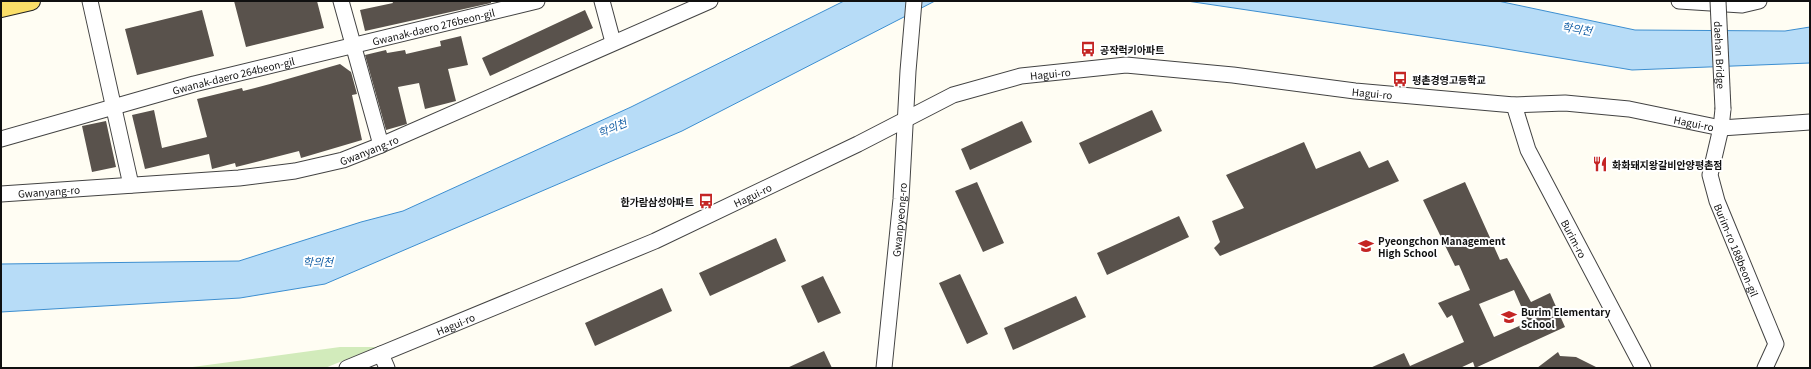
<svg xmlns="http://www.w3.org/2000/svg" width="1811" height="369" font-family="Georgia,'Noto Sans KR',serif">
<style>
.green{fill:#d2ebbb}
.water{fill:#b7dcf7;stroke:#3c8ed0}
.building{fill:#59524c;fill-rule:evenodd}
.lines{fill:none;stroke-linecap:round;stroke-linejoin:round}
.minor-casing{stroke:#434343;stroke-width:17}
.major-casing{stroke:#212121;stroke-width:20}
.minor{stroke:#fff;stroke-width:15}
.major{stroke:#fade68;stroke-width:18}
.minor-bridge-casing{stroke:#434343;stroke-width:17;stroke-linecap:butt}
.minor-bridge{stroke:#fff;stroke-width:15}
.labels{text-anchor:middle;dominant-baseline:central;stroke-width:4;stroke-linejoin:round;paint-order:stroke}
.street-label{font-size:10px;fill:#101010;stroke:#fff}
.poi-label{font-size:10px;font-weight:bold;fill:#101010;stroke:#fff;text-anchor:start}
.water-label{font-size:11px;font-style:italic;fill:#1560a6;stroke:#fff}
</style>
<rect width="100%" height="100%" fill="#fffdf3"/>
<path class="green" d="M340 347H377L325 368H185Z"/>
<path class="water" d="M844 1H935L682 131 325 284 240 298 1 312V264L239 261 361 222 403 211 631 107Z
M1187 1H1498L1635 30 1785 31 1810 27V63L1632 70 1488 46Z"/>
<path class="building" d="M234 1H317L324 28 246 47Z
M392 1H491V3L365 31 360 10 393 3Z
M202 10 214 56 137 75 125 29Z
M585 10 593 28 490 76 482 58Z
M461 36 468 65 448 69 456 101 425 109 419 83 398 87 407 124 386 130 365 55 386 50 387 53 405 50 406 54 441 46 440 41Z
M340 64 351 72 357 94 352 95 362 140 301 158 299 151 236 167 235 163 212 169 209 154 145 169 132 115 154 110 162 148 207 137 197 99 242 88 243 91 270 84Z
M1152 110 1162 131 1089 164 1079 143Z
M106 121 116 167 92 172 82 126Z
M1022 121 1032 142 970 170 961 149Z
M1304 142 1316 169 1360 151 1369 168 1388 160 1399 181 1220 256 1214 248 1220 242 1212 221 1244 208 1226 175Z
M977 182 1004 243 983 252 955 191Z
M1465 182 1500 260 1507 258 1531 302 1550 293 1565 327 1475 368 1473 362 1460 368H1370L1404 353 1410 366 1464 342 1452 315 1447 318 1438 303 1470 290 1459 265 1455 266 1423 200ZM1514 290 1528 322 1494 337 1479 304Z
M1179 216 1189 237 1107 275 1097 253Z
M776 238 786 261 710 296 699 273Z
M960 274 988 334 967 344 939 283Z
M823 276 841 313 818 323 801 286Z
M662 288 672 311 595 346 585 323Z
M1076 296 1086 317 1013 350 1004 328Z
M824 351 832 368H787Z
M1558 352 1560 356 1576 357 1598 368H1537Z"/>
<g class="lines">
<g class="minor-casing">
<g id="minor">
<path d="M90 1 131 185"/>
<path d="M341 1 381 145"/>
<path d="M602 1 613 42"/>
<path d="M1679 1 1742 5 1759 1"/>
<path id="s1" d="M1514 105 1528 150 1643 368"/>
<path id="s2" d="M1723 109 1721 128 1710 175 1717 201 1776 344 1765 368"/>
<path id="s3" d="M1 139 194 84 537 1"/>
<path id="s4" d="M1 194 239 178 295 171 343 160 381 145 710 1"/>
<path d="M381 354 387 368"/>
<path id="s5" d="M347 368 655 241 858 144 953 95 1021 76 1126 65 1233 75 1355 91 1514 105 1565 103 1629 109 1721 128 1810 122"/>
<path id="s6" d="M884 368 901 199 908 71 914 1"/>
</g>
</g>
<g class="major-casing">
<path id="major" d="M1 8 31 1"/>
</g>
<use href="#minor" class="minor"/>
<use href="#major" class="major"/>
<g class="minor-bridge-casing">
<g id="minor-bridge">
<path id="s7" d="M1718 1 1723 109"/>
</g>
</g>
<use href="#minor-bridge" class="minor-bridge"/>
</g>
<defs>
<g id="bus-bare" transform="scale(1.2)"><path d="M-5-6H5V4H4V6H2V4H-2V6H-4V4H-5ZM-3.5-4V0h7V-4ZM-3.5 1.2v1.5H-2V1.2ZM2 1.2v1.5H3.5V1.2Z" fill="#c42524" stroke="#fff" stroke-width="2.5" paint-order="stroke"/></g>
<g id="restaurant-bare" transform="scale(1.2)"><path d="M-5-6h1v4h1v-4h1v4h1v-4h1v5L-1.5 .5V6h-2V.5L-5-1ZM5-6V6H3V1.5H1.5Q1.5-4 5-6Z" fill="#c42524" stroke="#fff" stroke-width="2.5" paint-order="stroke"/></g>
<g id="school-bare" transform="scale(1.2)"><path d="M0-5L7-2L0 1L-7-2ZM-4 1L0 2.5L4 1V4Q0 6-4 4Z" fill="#c42524" stroke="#fff" stroke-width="2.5" paint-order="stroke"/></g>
</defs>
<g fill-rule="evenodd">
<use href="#bus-bare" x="1088" y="49"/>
<use href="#bus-bare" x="1400" y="79"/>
<use href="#restaurant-bare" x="1600" y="164"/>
<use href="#bus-bare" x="706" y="201"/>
<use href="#school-bare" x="1366" y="246"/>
<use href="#school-bare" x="1509" y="317"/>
</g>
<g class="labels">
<g class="street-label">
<text stroke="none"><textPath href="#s3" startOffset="447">Gwanak-daero 276beon-gil</textPath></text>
<text stroke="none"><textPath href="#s7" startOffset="54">daehan Bridge</textPath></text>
<text stroke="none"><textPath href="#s5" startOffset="765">Hagui-ro</textPath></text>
<text stroke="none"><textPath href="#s3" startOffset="241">Gwanak-daero 264beon-gil</textPath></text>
<text stroke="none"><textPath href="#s5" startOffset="1089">Hagui-ro</textPath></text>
<text stroke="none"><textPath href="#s5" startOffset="1413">Hagui-ro</textPath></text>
<text stroke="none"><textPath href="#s4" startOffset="372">Gwanyang-ro</textPath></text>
<text stroke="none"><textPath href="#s4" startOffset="48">Gwanyang-ro</textPath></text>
<text stroke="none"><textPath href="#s5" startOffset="441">Hagui-ro</textPath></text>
<text stroke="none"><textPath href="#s6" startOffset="149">Gwanpyeong-ro</textPath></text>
<text stroke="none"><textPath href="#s1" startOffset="147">Burim-ro</textPath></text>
<text stroke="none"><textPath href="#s2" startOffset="147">Burim-ro 188beon-gil</textPath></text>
<text stroke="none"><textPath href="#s5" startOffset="117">Hagui-ro</textPath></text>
</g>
<g class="poi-label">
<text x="1100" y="49">공작럭키아파트</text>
<text x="1412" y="79">평촌경영고등학교</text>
<text x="1612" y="164">화화돼지왕갈비안양평촌점</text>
<text x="694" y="201" text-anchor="end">한가람삼성아파트</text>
<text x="1378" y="240">Pyeongchon Management<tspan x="1378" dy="12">High School</tspan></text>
<text x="1521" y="311">Burim Elementary<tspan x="1521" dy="12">School</tspan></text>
</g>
<g class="water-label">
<text transform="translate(1577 28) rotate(9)">학의천</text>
<text transform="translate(612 127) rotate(-23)">학의천</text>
<text x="318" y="261">학의천</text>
</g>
</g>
<rect width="1811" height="369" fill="none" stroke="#101010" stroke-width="4"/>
</svg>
